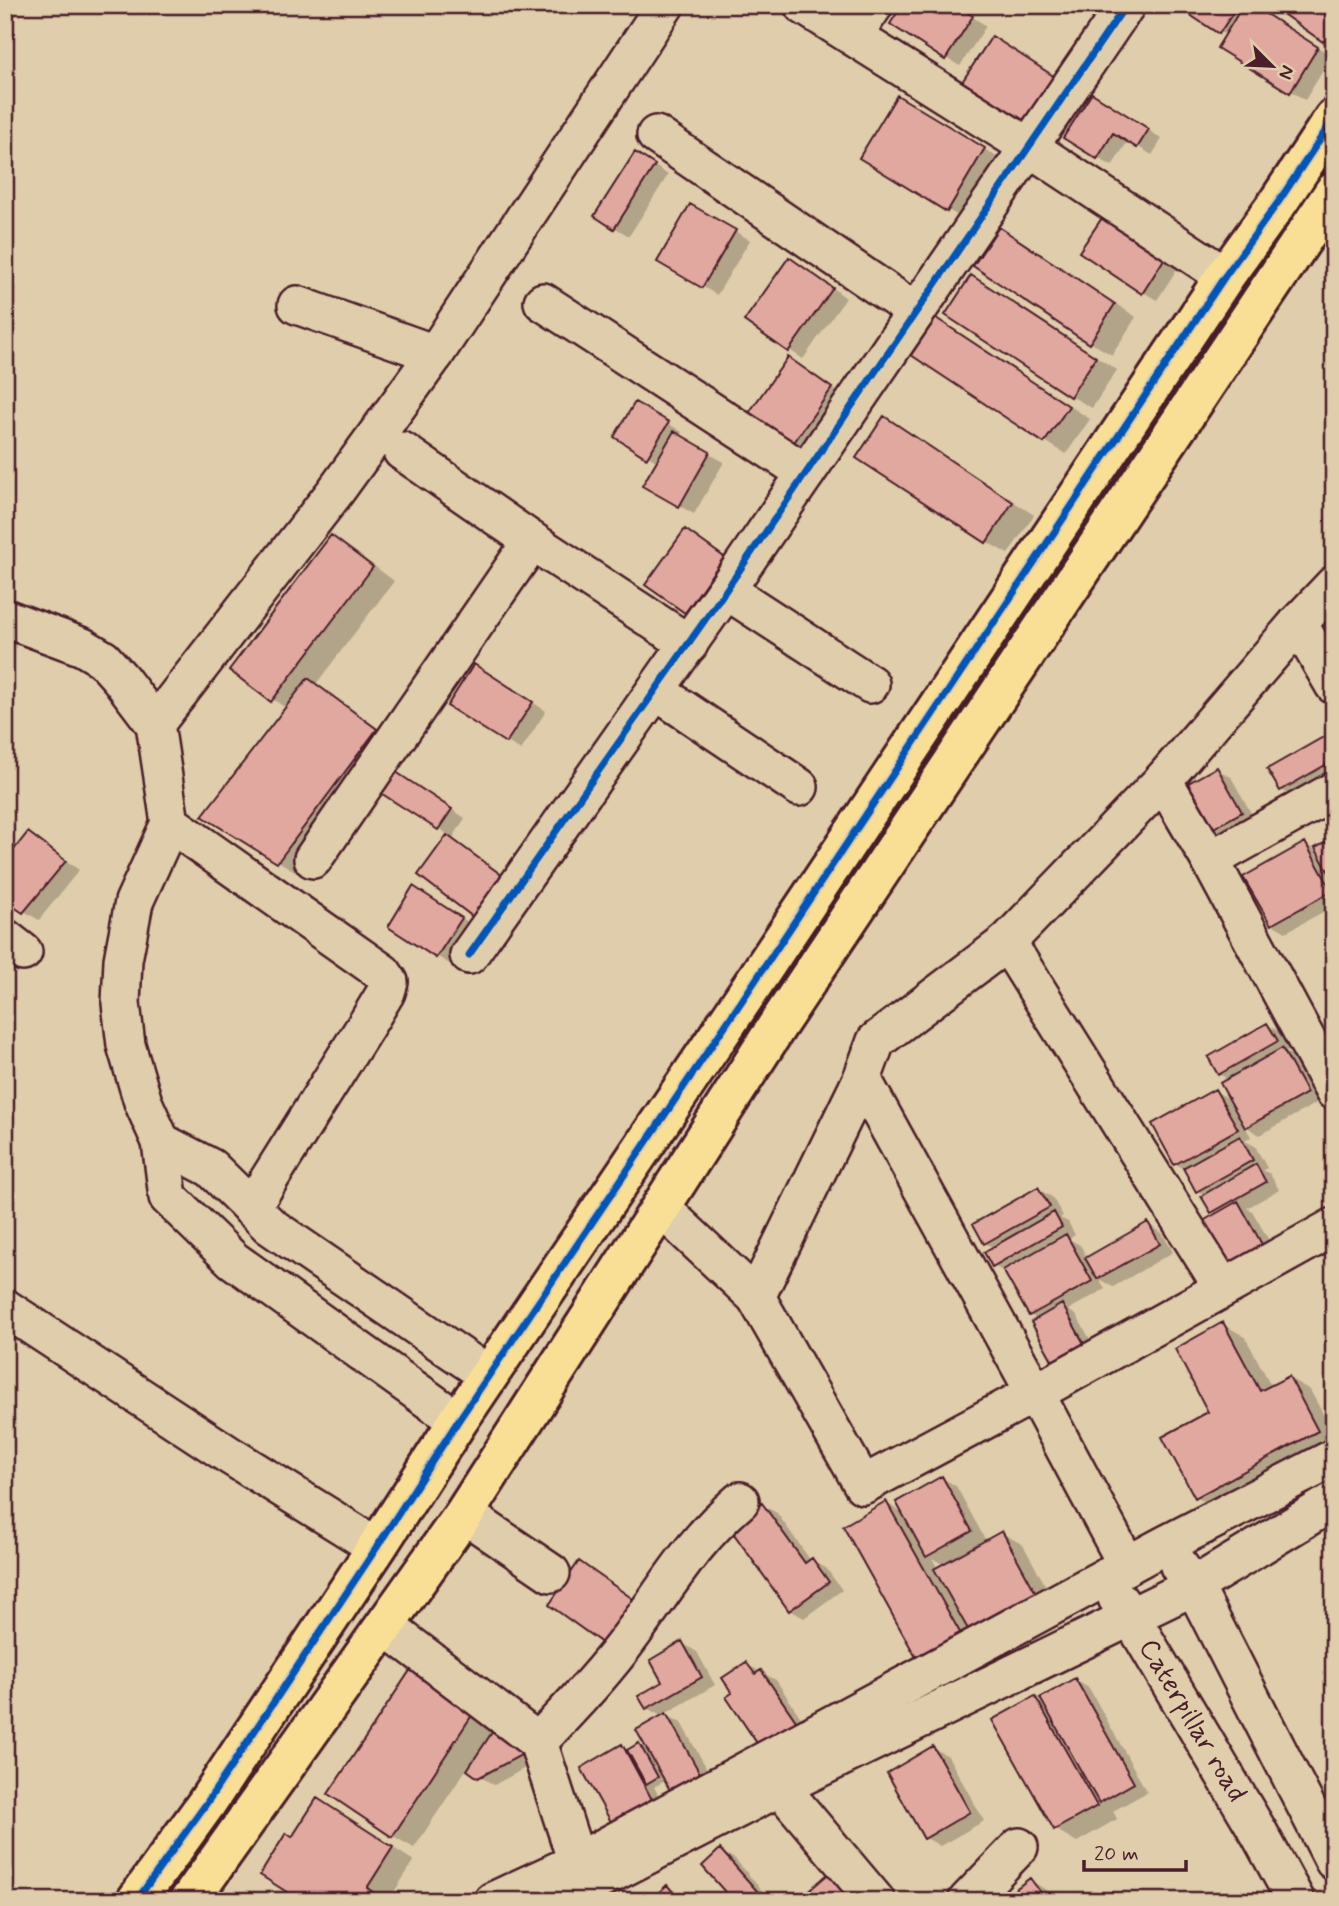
<svg xmlns="http://www.w3.org/2000/svg" width="1339" height="1906" font-family="Mynerve,sans-serif">
<style>
.shadow{fill:#0003;fill-rule:evenodd}
.building{fill:#e1a89f;stroke:#4a1f2b;stroke-width:2}
.lines{fill:none;stroke-linecap:round;stroke-linejoin:round}
.minor-casing{stroke:#4a1f2b;stroke-width:42}
.major-casing{stroke:#4a1f2b;stroke-width:44}
.minor{stroke:#dfcdab;stroke-width:37}
.major{stroke:#f9df96;stroke-width:38}
.cycleway-casing{stroke:#dfcdab;stroke-width:11}
.cycleway{stroke:#0057b8;stroke-width:7}
.labels{text-anchor:middle;dominant-baseline:central;stroke-width:5;stroke-linejoin:round;paint-order:stroke}
.street-label{font-size:28px;fill:#4a1f2b;stroke:#dfcdab}
</style>
<rect width="100%" height="100%" fill="#dfcdab"/>
<filter id="ink" filterUnits="userSpaceOnUse"><feTurbulence type="fractalNoise" baseFrequency=".0143" numOctaves="2"/><feDisplacementMap in="SourceGraphic" scale="14" xChannelSelector="R" yChannelSelector="G"/><feConvolveMatrix kernelMatrix="1 2 1 2 8 2 1 2 1" color-interpolation-filters="sRGB"/></filter>
<g filter="url(#ink)">
<path class="shadow" d="M955 5 986 26 960 66 946 58Z
M1179 5H1257L1255 9 1332 56 1305 100 1291 91 1227 36Z
M1334 5V46L1324 40Z
M1107 103 1162 139 1152 155 1128 141 1112 166 1098 158Z
M919 110 1006 162 970 223 861 158Z
M649 162 668 175 629 236 596 216Z
M691 206 750 240 717 295 659 261Z
M1104 217 1179 266 1157 300 1143 292Z
M1000 229 1136 317 1112 355 1090 342Z
M804 267 846 298 803 359 746 321Z
M972 277 1117 370 1092 408 1071 396Z
M936 320 1090 419 1066 454 1045 441Z
M789 359 846 398 805 455 791 446Z
M636 404 682 432 679 437 724 462 694 514 644 486 658 462 616 437Z
M884 418 1034 515 1008 554 987 542Z
M685 531 737 566 700 620 685 612Z
M331 537 353 550 394 581 316 684 398 743 300 874 278 861 287 709 231 669Z
M489 674 546 711 521 750 507 742Z
M1334 733V776L1295 798 1281 790Z
M1217 769 1231 777 1255 820 1225 837 1211 829Z
M402 777 465 818 452 839 516 886 488 923 420 875 449 835 376 787Z
M5 816 14 822 5 833Z
M29 834 79 870 39 920 24 911Z
M1334 840V906L1286 932 1272 924 1305 844 1316 850Z
M428 897 476 927 451 965 390 927Z
M1267 1025 1282 1033 1291 1049 1286 1052 1296 1058 1320 1101 1260 1135 1245 1126 1251 1137 1245 1141 1255 1146 1267 1168 1263 1170 1270 1174 1279 1190 1247 1208 1252 1211 1278 1256 1212 1212 1205 1195 1198 1191 1186 1170 1176 1164 1215 1091 1231 1100 1229 1080 1219 1074Z
M1038 1189 1052 1197 1063 1216 1060 1218 1068 1222 1075 1235 1069 1239 1080 1245 1088 1259 1148 1224 1162 1233 1173 1252 1113 1287 1099 1279 1105 1289 1068 1310 1076 1315 1101 1358 1030 1315 1007 1273 993 1266 994 1248 985 1243Z
M1223 1324 1245 1337 1272 1387 1289 1378 1310 1390 1334 1434V1447L1218 1510 1196 1497Z
M942 1478 956 1486 986 1541 1002 1533 1023 1545 1062 1615 941 1673 886 1503 904 1514ZM932 1558 944 1565 938 1569Z
M762 1505 777 1513 811 1561 826 1568 842 1590 804 1618 790 1610Z
M682 1643 697 1652 715 1685 665 1714 681 1723 715 1783 666 1780 654 1787 669 1815 630 1836 622 1746 629 1750 639 1745 650 1751 663 1717 647 1708 665 1683Z
M746 1664 776 1680 811 1733 734 1693Z
M413 1669 536 1762 494 1785 467 1768 414 1848 393 1836Z
M1075 1680 1089 1688 1147 1792 1113 1811 1117 1819 1077 1842 1055 1829 1035 1698 1045 1704Z
M933 1748 948 1756 984 1821 940 1846 926 1838Z
M339 1813 414 1861 388 1901H304L293 1839Z
M720 1851 735 1859 771 1901H735Z
M1030 1880 1051 1893 1057 1901H1003Z
M667 1887 681 1895 686 1901H652Z"/>
<path class="building" d="M902 5H956L973 16 945 60 890 24Z
M1175 5H1238L1219 34Z
M1243 5H1252L1318 47 1290 93 1217 48Z
M1270 5H1334V26L1323 42Z
M992 36 1055 77 1025 123 962 82Z
M1092 93 1149 129 1137 148 1113 133 1097 159 1063 138Z
M897 95 985 148 947 212 859 158Z
M635 152 655 165 614 229 594 216Z
M690 204 736 230 702 288 657 262Z
M1104 215 1166 256 1142 294 1079 252Z
M999 227 1115 304 1089 344 973 266Z
M789 257 833 288 788 352 744 321Z
M971 275 1096 357 1070 397 945 315Z
M936 318 1069 406 1044 443 911 355Z
M788 357 832 388 790 448 746 417Z
M635 402 669 422 647 458 614 437Z
M884 416 1013 502 986 543 856 458Z
M674 431 710 452 679 507 642 486Z
M685 529 724 557 685 613 645 585Z
M331 535 373 567 271 702 229 670Z
M1334 620V636L1327 624Z
M474 664 533 702 506 743 447 706Z
M308 678 377 729 277 863 202 816Z
M1334 731V760L1280 791 1267 769Z
M387 766 452 809 438 830 373 788Z
M1217 767 1242 812 1210 830 1185 785Z
M28 832 66 861 23 913 5 901V861Z
M447 835 503 876 473 917 418 875Z
M1334 838V881L1315 848Z
M1305 842 1332 891 1271 925 1243 877Z
M413 886 462 918 436 958 388 927Z
M1267 1023 1278 1041 1218 1075 1208 1057Z
M1282 1048 1307 1093 1245 1128 1220 1083Z
M1215 1089 1238 1129 1174 1165 1152 1124Z
M1240 1136 1253 1160 1196 1192 1183 1168Z
M1256 1164 1266 1182 1211 1213 1201 1196Z
M1038 1187 1050 1207 984 1244 973 1224Z
M1238 1201 1264 1248 1229 1267 1203 1221Z
M1054 1212 1062 1227 992 1267 984 1252Z
M1148 1222 1160 1244 1097 1279 1085 1258Z
M1066 1234 1092 1281 1029 1316 1003 1270Z
M1062 1304 1087 1349 1056 1367 1031 1322Z
M1223 1322 1260 1391 1289 1376 1318 1431 1195 1498 1162 1437 1208 1412 1175 1349Z
M942 1476 972 1531 926 1557 896 1502Z
M886 1501 962 1636 918 1661 843 1526Z
M762 1503 805 1563 812 1558 829 1582 789 1611 729 1527Z
M1002 1531 1041 1602 974 1640 934 1569Z
M579 1561 640 1604 609 1648 549 1605Z
M682 1641 702 1677 646 1709 638 1696 662 1682 650 1660Z
M746 1662 755 1674 761 1670 798 1724 761 1749 726 1697 732 1693 722 1678Z
M413 1666 476 1709 392 1837 328 1794Z
M1075 1678 1134 1783 1099 1803 1040 1698Z
M1035 1696 1097 1806 1054 1830 992 1720Z
M666 1713 701 1775 671 1792 636 1730Z
M497 1725 523 1754 478 1778 467 1770Z
M639 1743 658 1777 646 1784 627 1750Z
M622 1744 656 1807 615 1829 581 1768Z
M933 1746 970 1812 924 1839 887 1773Z
M317 1798 393 1847 367 1888 386 1901H301L260 1875 286 1833 292 1837Z
M720 1849 766 1901H733L702 1866Z
M835 1868 862 1901H797Z
M1030 1878 1047 1901H1000Z
M667 1885 681 1901H649Z"/>
<g class="lines">
<g class="minor-casing">
<g id="minor">
<path d="M803 5 1029 147 1225 276"/>
<path d="M853 36 874 5"/>
<path d="M656 135 916 312"/>
<path d="M543 302 806 473"/>
<path d="M297 305 435 354"/>
<path d="M402 451 532 541"/>
<path d="M1334 585 1298 623 1334 685"/>
<path d="M726 590 870 684"/>
<path d="M5 618 83 647 103 659 120 678 155 724 170 823 383 973 389 982 386 992 368 1022 251 1208"/>
<path d="M656 691 799 787"/>
<path d="M155 724 335 492 435 354 665 5"/>
<path d="M1163 780 1210 860"/>
<path d="M1334 791 1210 860 1334 1091"/>
<path d="M170 823 134 902 123 960 121 1003 126 1045 143 1102 161 1142 168 1197 233 1260 458 1421"/>
<path d="M313 859 532 541 689 644"/>
<path d="M5 938 23 952"/>
<path d="M1007 942 1223 1288"/>
<path d="M469 955 726 590 1126 5"/>
<path d="M862 1079 1035 1393 1127 1565"/>
<path d="M161 1142 211 1168 270 1226 488 1375"/>
<path d="M661 1208 756 1297 863 1485 1035 1393 1334 1227"/>
<path d="M756 1297 862 1079 876 1041 1007 942 1163 780 1298 623"/>
<path d="M5 1308 229 1455 377 1547"/>
<path d="M464 1514 551 1573"/>
<path d="M1179 1566 1194 1586 1334 1861"/>
<path id="s1" d="M1117 1598 1131 1617 1259 1833 1296 1901"/>
<path d="M385 1626 538 1742 577 1862"/>
<path d="M538 1742C571 1707 605 1672 633 1633 669 1584 692 1542 740 1501"/>
<path d="M780 1787 876 1901"/>
<path d="M493 1901 577 1862 1165 1545 1334 1458"/>
<path d="M558 1901 780 1787 1194 1586 1334 1501"/>
<path d="M967 1901 1019 1847"/>
</g>
</g>
<g class="major-casing">
<path id="major" d="M136 1901 206 1804 377 1547 458 1421 741 1002 1225 276 1279 201 1334 118
M189 1901 464 1514 777 1026 1334 192"/>
</g>
<use href="#minor" class="minor"/>
<use href="#major" class="major"/>
<g class="cycleway-casing">
<path id="cycleway" d="M469 955 726 590 1126 5
M136 1901 206 1804 377 1547 458 1421 741 1002 1225 276 1279 201 1334 118"/>
</g>
<use href="#cycleway" class="cycleway"/>
</g>
</g>
<g class="labels">
<g class="street-label">
<text stroke="none"><textPath href="#s1" startOffset="144">Caterpillar road</textPath></text>
</g>
</g>
<rect width="1339" height="1906" fill="none" stroke="#dfcdab" stroke-width="28"/>
<rect x="14" y="14" width="1311" height="1878" fill="none" stroke="#4a1f2b" stroke-width="2.5" filter="url(#ink)"/>
<g transform="translate(1272 66) rotate(114)" stroke="#dfcdab" stroke-width="5" paint-order="stroke">
<path d="M0-5L12 26L0 18L-12 26Z" fill="#4a1f2b"/>
<text y="-10" font-size="19" font-weight="bold" text-anchor="middle" fill="#4a1f2b">N</text>
</g>
<path d="M1084 1860v10h102v-10" fill="none" stroke="#4a1f2b" stroke-width="3.5"/>
<text x="1094" y="1860" font-size="21" fill="#4a1f2b" stroke="#dfcdab" stroke-width="5" paint-order="stroke">20 m</text>
</svg>
